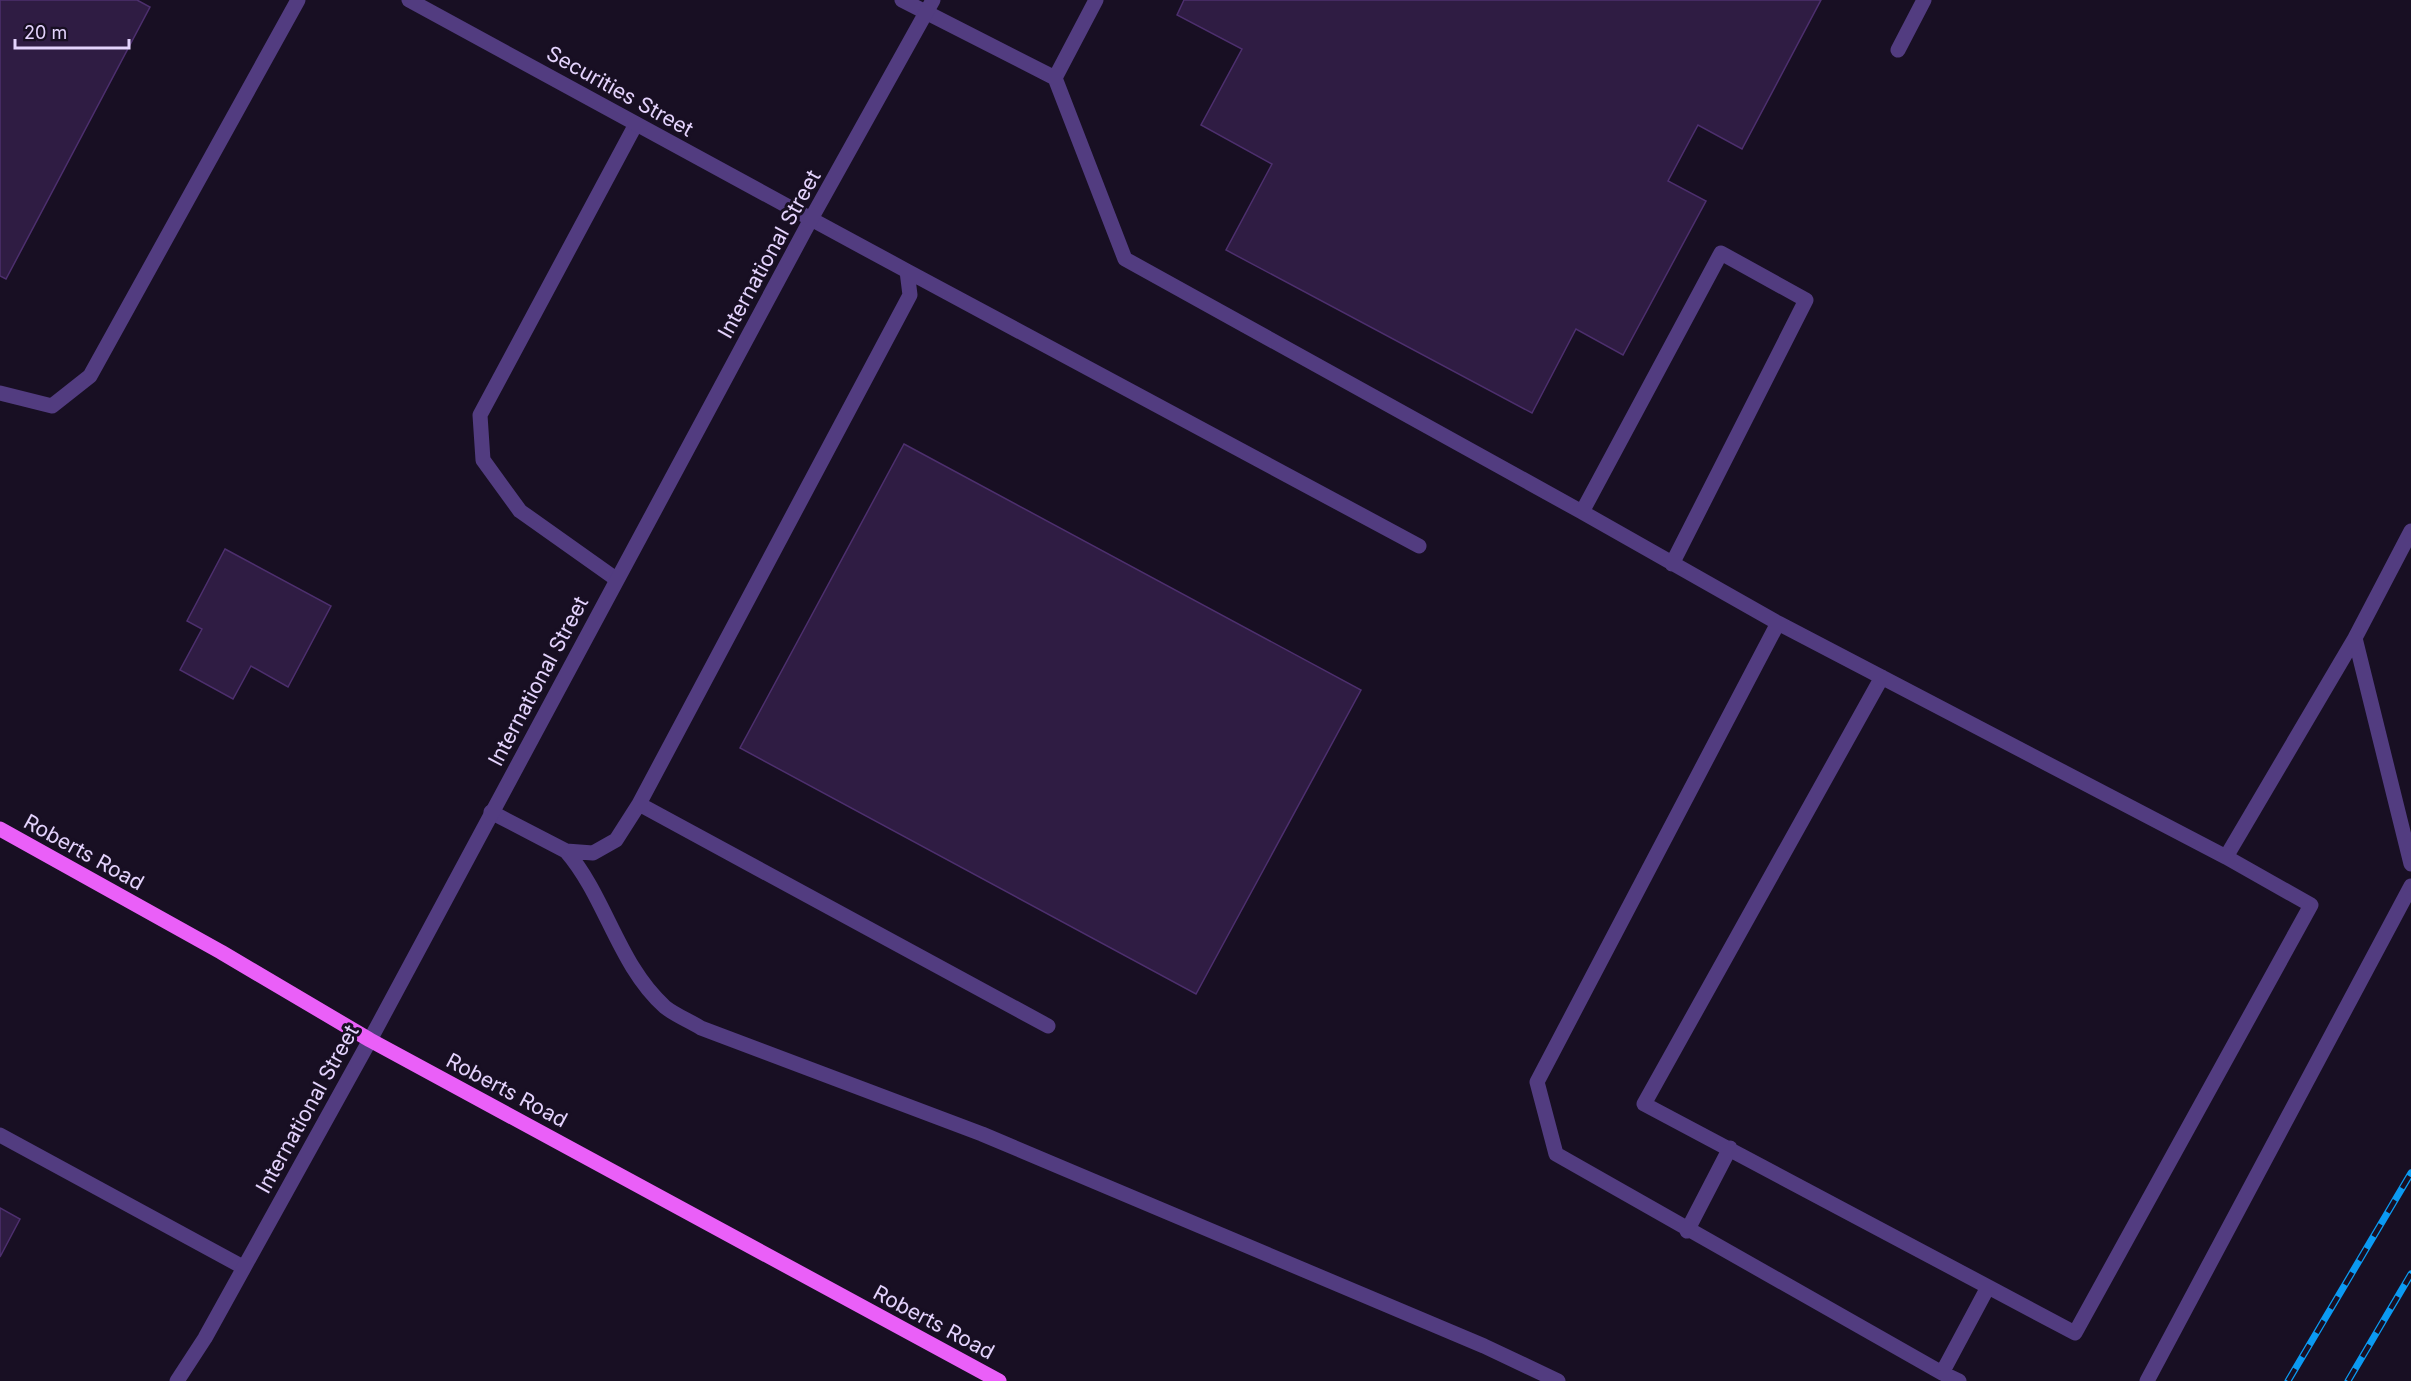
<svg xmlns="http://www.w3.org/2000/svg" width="2411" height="1381" font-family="Inter,sans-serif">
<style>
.building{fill:#2f1c43;stroke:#4d2f6e;stroke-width:1.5}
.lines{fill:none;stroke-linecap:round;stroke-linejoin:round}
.lane{stroke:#523c80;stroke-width:15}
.street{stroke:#523c80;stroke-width:15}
.primary{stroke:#ea5ff8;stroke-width:15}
.rail-casing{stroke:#0b9af2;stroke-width:7}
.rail{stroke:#180f23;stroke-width:4.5;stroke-dasharray:14;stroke-linecap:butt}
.labels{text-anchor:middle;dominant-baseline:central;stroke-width:6;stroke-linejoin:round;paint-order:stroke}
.street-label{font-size:21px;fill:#e4d3fd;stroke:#180f23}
</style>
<rect width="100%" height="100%" fill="#180f23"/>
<path class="building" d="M0 0H137L150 7 6 279 0 276Z
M1184 0H1821L1742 149 1698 125 1668 181 1706 201 1623 355 1576 329 1532 413 1226 250 1272 164 1201 125 1242 49 1177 15Z
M904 444 1361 690 1196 994 740 748Z
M225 549 331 606 288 687 251 666 233 699 180 670 202 629 187 621Z
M0 1208 20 1219 0 1257Z"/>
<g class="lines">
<path class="lane" d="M902 0 1055 78 1125 259 1582 512 1721 253 1806 300 1672 564
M1898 50 1924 0
M1055 78 1096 0
M907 271 1419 546
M0 393 52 406 90 376 298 0
M1582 512 1778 623 2226 857 2355 638
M2411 531 2355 638 2411 864
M616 579 520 511 483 460 480 415 636 124
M1778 623 1537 1082 1556 1154 1942 1373 1959 1381
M1882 677 1644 1104 2075 1333 2311 905 2226 857
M639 804 1048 1026
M491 812 566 851 593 853 616 840 639 804 910 295 907 271 811 219
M566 851C606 897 618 965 665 1007 675 1015 690 1021 701 1028L982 1134 1484 1346 1558 1381
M0 1135 243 1267
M1687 1231 1730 1148
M1942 1373 1988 1287
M2147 1381 2411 886"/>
<path class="street" d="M409 0 811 219
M177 1381 205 1338 370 1040 811 219 933 0"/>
<path class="primary" d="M0 829 221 952 370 1040 999 1381"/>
<g class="rail-casing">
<path id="rail" d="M2288 1381 2411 1173
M2348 1381 2411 1274"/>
</g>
<use href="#rail" class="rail"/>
</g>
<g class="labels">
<g class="street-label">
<text transform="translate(620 91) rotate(29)">Securities Street</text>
<text transform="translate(769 254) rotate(-61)">International Street</text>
<text transform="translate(538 681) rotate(-62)">International Street</text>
<text transform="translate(84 852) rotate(29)">Roberts Road</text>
<text transform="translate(507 1090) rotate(28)">Roberts Road</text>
<text transform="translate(307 1109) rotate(-61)">International Street</text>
<text transform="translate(934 1322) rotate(28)">Roberts Road</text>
</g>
</g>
<path d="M15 39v9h114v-9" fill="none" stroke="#e4d3fd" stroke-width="3"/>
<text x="24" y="39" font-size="18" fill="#e4d3fd" stroke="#180f23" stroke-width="4.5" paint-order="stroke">20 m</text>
</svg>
